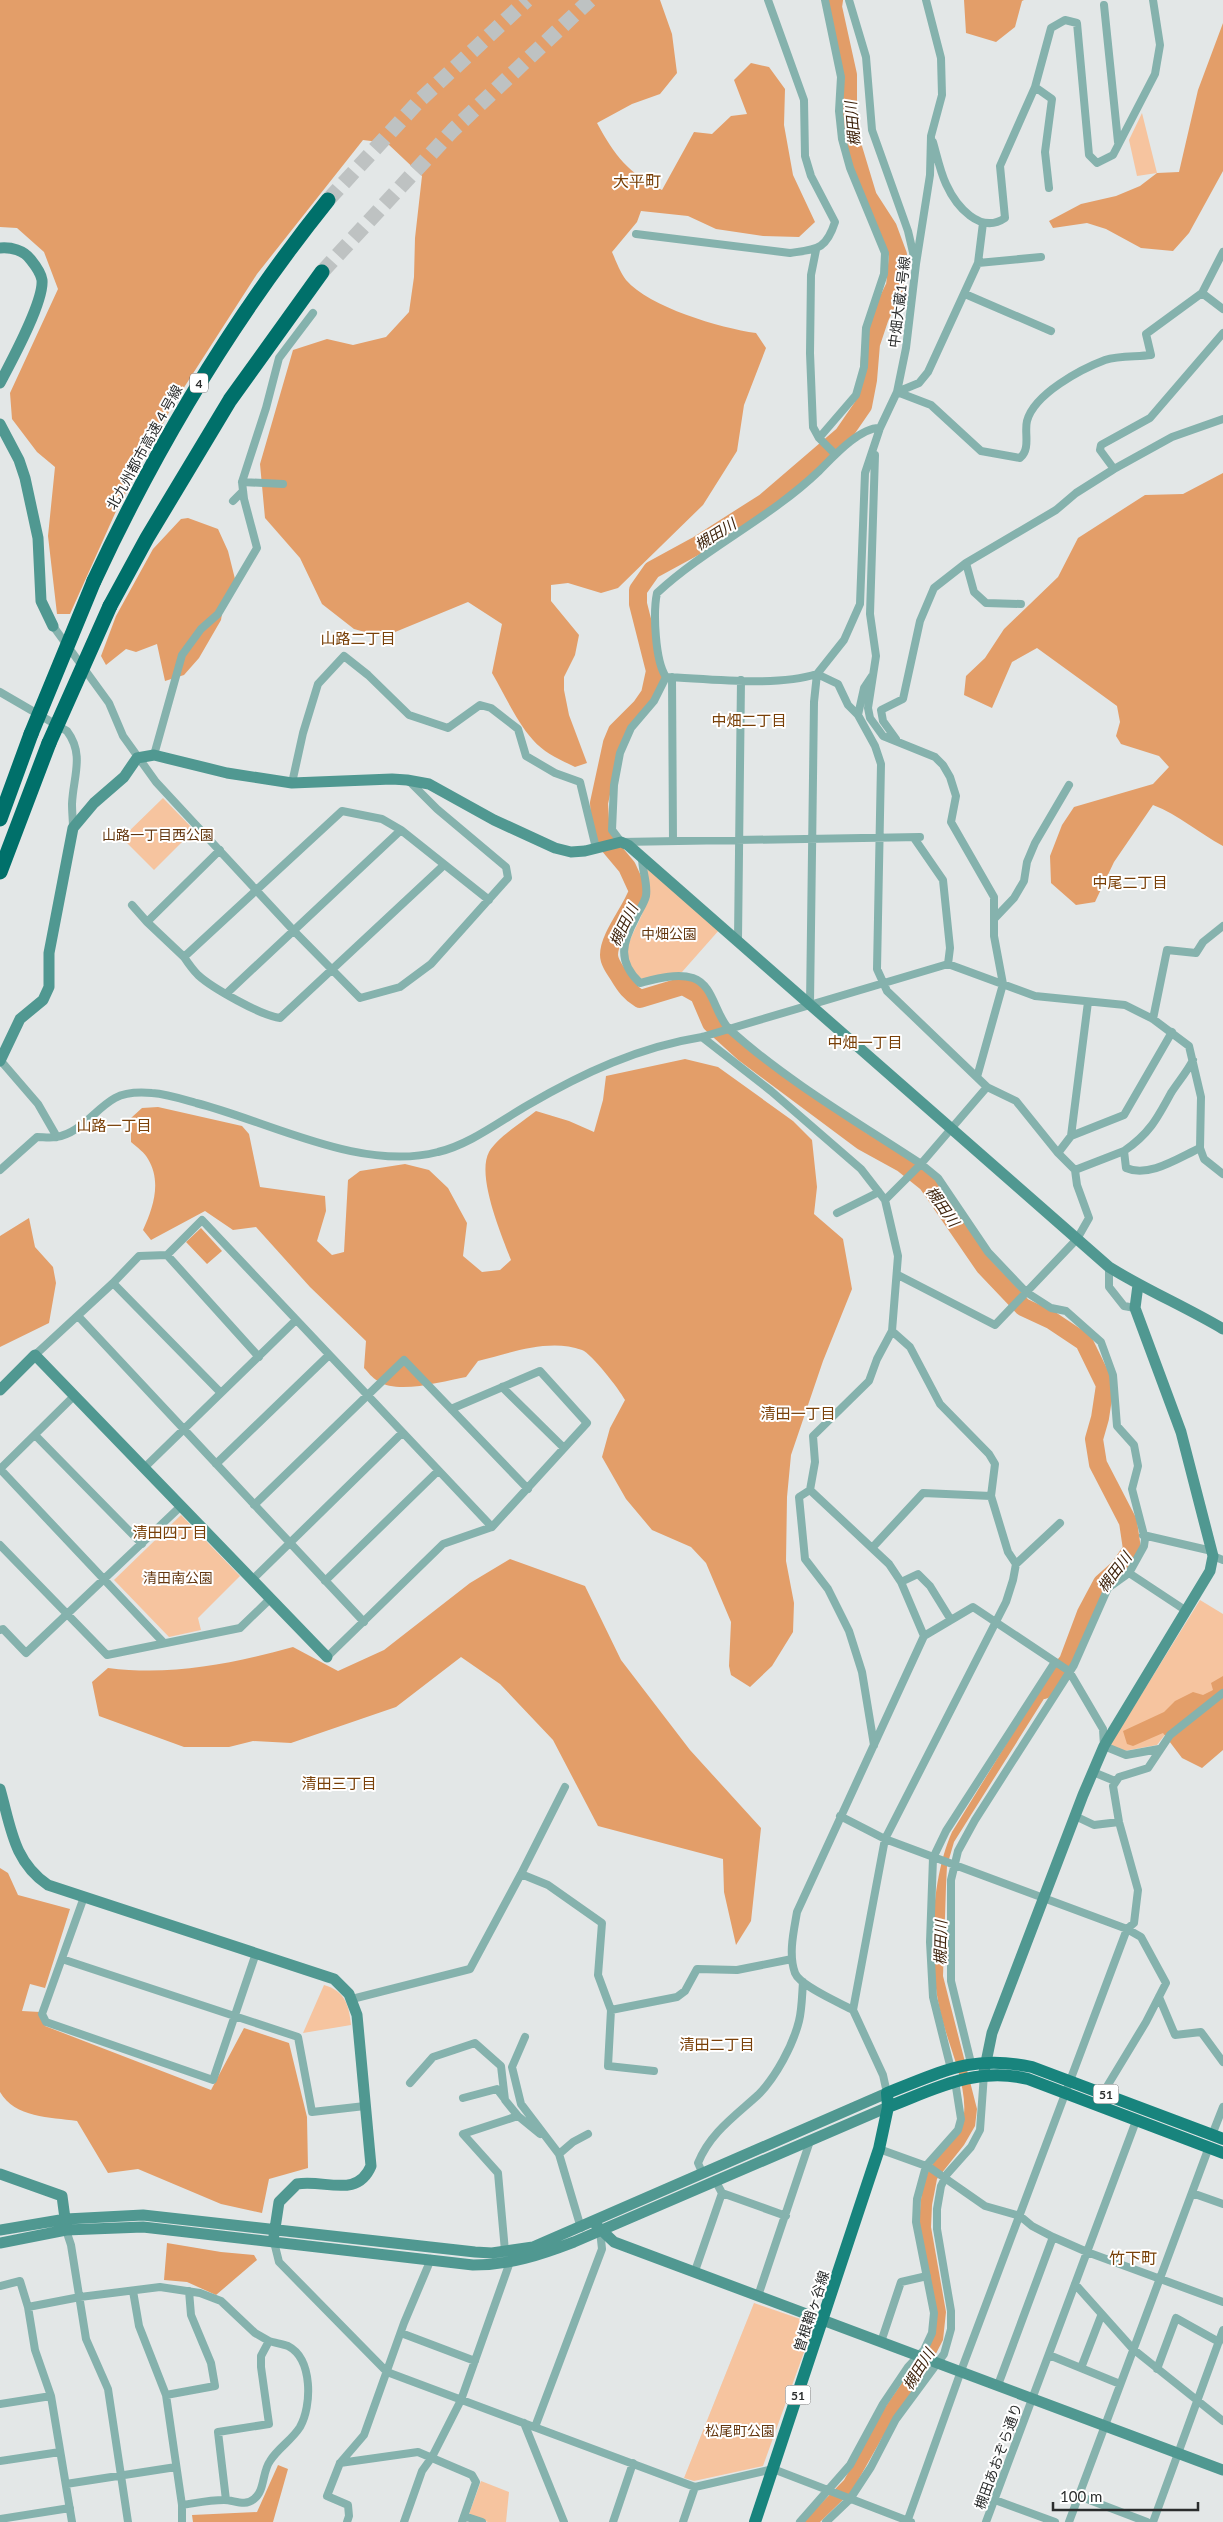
<svg xmlns="http://www.w3.org/2000/svg" width="1223" height="2522" font-family="Lato,'Noto Sans JP',sans-serif">
<style>
.green{fill:#f6c49f}
.forest{fill:#e39e69}
.water{fill:#e29d68}
.lines{fill:none;stroke-linecap:round;stroke-linejoin:round}
.river{stroke:#e29d68;stroke-width:18}
.highway-tunnel{stroke:#bec2c2;stroke-width:15;stroke-dasharray:15 8;stroke-linecap:butt}
.street{stroke:#85b2ad;stroke-width:8}
.secondary{stroke:#509891;stroke-width:11}
.primary{stroke:#18847d;stroke-width:12}
.highway{stroke:#00706a;stroke-width:15}
.highway-bridge{stroke:#00706a;stroke-width:15}
.labels{text-anchor:middle;dominant-baseline:central;stroke-width:4;stroke-linejoin:round;paint-order:stroke}
.shield{fill:#fff;stroke:#6b6c6c;stroke-width:1}
.shield-label{font-size:12px;font-weight:bold;fill:#2b2d2d}
.street-label{font-size:14px;fill:#2b2d2d;stroke:#fff}
.park-label{font-size:14px;fill:#64370f;stroke:#fff}
.water-label{font-size:15px;font-style:italic;fill:#3f240d;stroke:#fff}
.neighbourhood-label{font-size:15px;fill:#794008;stroke:#fff}
.quarter-label{font-size:16px;fill:#794008;stroke:#fff}
</style>
<rect width="100%" height="100%" fill="#e3e7e7"/>
<path class="green" d="M1142 113 1157 173 1137 176 1129 140Z
M163 798 194 830 154 870 122 838Z
M648 867 720 929 682 972 642 979C610 957 638 931 645 906 647 895 645 881 645 870Z
M181 1515 240 1576 198 1618 201 1630 169 1637 114 1580Z
M1200 1600 1223 1614V1688L1167 1732 1157 1745 1124 1751 1110 1745Z
M324 1985C345 1991 349 2005 351 2025L303 2033Z
M754 2303 809 2322 812 2330 763 2466 694 2481 684 2478Z
M481 2481 509 2492 506 2522H488L469 2514Z"/>
<path class="forest" d="M0 0H660L672 34 677 73 660 94 632 104 597 123C615 156 628 173 662 190L694 132 712 134 731 116 747 114 734 80 751 63 769 67 785 89 784 125 793 175 815 222 799 237 763 236 716 229 688 216 641 211 637 222 612 252C616 261 620 272 626 280 649 307 720 328 756 333L766 348 744 405 737 451 703 505 618 588 601 593 568 583 551 585V601L579 635 575 655 564 677V690L569 715 587 763 575 767C561 760 544 753 533 740 516 721 505 695 492 673L502 624 468 602 383 637 354 629 322 604 300 558 265 518 260 464 293 350 327 339 353 345 386 337 409 312 414 277 415 238 422 176 387 143 363 140 257 274 174 403 117 509 70 614H57L48 536 55 467 37 452 12 419 10 393 58 289 44 252 17 228 0 227Z
M964 0H1024L1022 1 1015 27 996 42 966 33Z
M1223 23V171L1189 233 1173 251 1141 248 1106 229 1087 223 1053 228 1049 221 1081 204 1116 196 1140 186 1157 173 1179 172 1198 90Z
M1223 473V846C1199 833 1179 815 1153 805L1114 862 1095 902 1076 905 1051 883 1050 856 1062 825 1074 807 1153 784 1169 767 1159 756 1121 744 1116 736 1120 722 1117 706 1037 648 1012 662 992 708 964 695 966 676 985 658 1004 629 1058 577 1078 538 1145 495 1183 494Z
M188 518 218 529 228 551 235 579 224 601 221 620 199 658 184 675 165 681 157 644 136 652 126 649 106 665 101 656 116 616 153 549 181 519Z
M685 1059 718 1067 793 1121 812 1140 817 1187 814 1214 843 1239 852 1289 823 1361 791 1455 787 1497 786 1561 794 1603 793 1632 772 1666 750 1687 731 1675 729 1666 731 1622 706 1563 691 1547 652 1530 626 1499 602 1457 610 1428 625 1400C619 1389 592 1354 582 1350 549 1338 510 1353 478 1361L466 1377C443 1381 398 1395 378 1381 372 1378 368 1372 364 1368L366 1341 310 1287 256 1227 233 1230 205 1211 151 1240 143 1230C153 1208 162 1182 148 1159 145 1153 137 1147 131 1142V1118L142 1108 158 1107 242 1126 249 1134 260 1187 325 1196 326 1211 317 1241 332 1255 344 1252 348 1180 360 1171 405 1164 429 1170 448 1188 467 1223 463 1256 482 1272 500 1270 511 1260C502 1236 476 1176 489 1152 497 1138 522 1122 536 1111L569 1121 594 1132 603 1100 606 1076Z
M29 1218 35 1247 53 1267 56 1283 49 1323 0 1347V1236Z
M510 1559 585 1586 621 1660 690 1750 761 1828 751 1921 736 1945 724 1892 723 1859 598 1826 553 1740 500 1684 461 1657 396 1707 291 1743 253 1741 229 1747H184L99 1716 92 1682 108 1668C172 1676 232 1664 293 1647L338 1671 384 1650 470 1583Z
M1223 1676V1750L1202 1768 1182 1758 1163 1733 1133 1746 1127 1744 1123 1731 1164 1712 1175 1701 1193 1692 1203 1695 1213 1690 1211 1683Z
M0 1868 8 1873 18 1895 70 1909 45 1988 30 1984 22 2011 40 2012 45 2026 211 2090 244 2028 289 2043 307 2117 308 2168 269 2179 262 2213 221 2204 138 2169 108 2173 77 2121C50 2117 15 2118 0 2092Z
M278 2465 288 2469 273 2522H193L192 2515 257 2512Z"/>
<path class="water" d="M201 1228 222 1251 207 1264 186 1242Z
M1055 1671H1059L1047 1694 954 1842 947 1866 946 1886 943 1976 977 2109 975 2126 964 2145 937 2179 932 2205 931 2227 946 2312 943 2340 929 2367 882 2438 852 2491 820 2522H803L844 2480 884 2409 934 2336C928 2293 910 2215 927 2175 933 2159 962 2127 964 2114 967 2084 948 2044 941 2015 928 1963 930 1881 952 1832L1047 1678Z
M167 2243 221 2252 254 2255 257 2260 216 2295 187 2282 164 2280Z"/>
<g class="lines">
<path class="river" d="M834 0 833 7 848 75V119L852 144 868 197 888 228 898 255 895 286 880 317 871 344 868 380 863 406 843 435 765 502 696 546 652 570 638 590V604L655 671 650 694 641 707 617 731 612 743 599 803 601 836 627 867 638 891C632 910 609 936 609 955 609 962 615 970 619 976 625 986 630 993 640 999L683 986 699 995 711 1023 744 1053 862 1141 902 1163 927 1183 984 1266 1023 1307 1051 1320 1084 1342 1105 1385 1100 1418 1094 1439 1098 1464 1128 1522 1132 1549 1119 1568 1102 1583 1086 1613 1068 1661 1044 1690"/>
<path class="highway-tunnel" d="M328 200 419 101 527 0
M322 272 453 130 590 0"/>
<path class="street" d="M849 0 866 57 872 130 908 231 915 261
M1104 5 1118 142
M1035 87 1052 99 1045 152 1049 188
M933 142C937 156 940 171 946 184 956 206 980 235 1005 218L1000 166 1035 87 1051 28 1065 20 1077 23 1089 155 1097 163 1113 155 1155 74 1160 45 1153 0
M636 234 790 253C817 249 826 250 835 222L811 176 805 156 804 100 768 0
M816 250 811 275 810 353 813 427 819 438 835 454
M978 263 1041 257
M1202 293 1223 309
M965 294 1051 331
M897 392 931 405 981 451 1020 458C1031 449 1024 432 1027 421 1034 394 1081 369 1105 360 1119 355 1137 357 1151 355L1146 334 1202 293 1223 252
M897 392 919 383 928 372 978 263 983 223
M819 438 856 395 864 367 866 328 884 274 885 253 850 168 842 139 839 111 841 77 825 0
M875 455 870 614 876 656 868 708 870 718 883 736 935 757 943 765 950 777 956 796 951 822 994 897V936L1003 984 977 1077
M1114 469 1172 437 1223 419
M242 482 266 408 279 358 313 313
M233 501 243 491
M966 563 974 592 986 603 1021 604
M53 626 109 703 123 736 156 782 294 931 360 998 400 987 431 964 508 878 506 867 437 809 408 780
M872 676 864 688 858 715 875 746 881 764 877 969 887 991 987 1087 1016 1101 1058 1153 1075 1170 1077 1185 1089 1218 1077 1239 995 1325 898 1275
M666 677 654 701 631 728 620 753 614 785 612 830 621 842 920 837
M666 677C655 661 653 612 657 593 707 547 770 518 819 471 833 457 860 427 880 428
M666 677C710 679 776 687 817 674L838 684 848 705 858 715
M672 677 673 841
M0 692 67 731C85 755 73 777 72 804 72 812 73 820 73 828
M896 739 883 721 881 710 903 699 920 621 934 588 966 563 1056 510 1076 493 1114 469 1100 450 1101 445 1150 418 1223 333
M154 755 182 655 201 629 218 614 257 548 244 499 242 482 283 484
M292 783 303 733 318 684 344 656 368 675 409 715 448 728 480 705 491 708 518 729 526 756 555 773 580 782 596 848
M914 838 943 880 950 948 948 964
M642 858C642 871 648 883 646 896 644 904 639 910 636 917 622 943 617 961 640 983 656 979 676 973 693 978 714 985 715 1016 730 1030 787 1081 857 1122 921 1164L938 1178 988 1252 1026 1292 1051 1308 1066 1311 1101 1342 1113 1375 1117 1426 1134 1445 1138 1466 1132 1489 1145 1539 1144 1546 1129 1573 1108 1588 1074 1665 975 1820 958 1851 951 1880V1981L971 2063
M443 866 280 1018C262 1016 212 988 198 975 193 970 188 963 184 957L342 811 382 819 401 830 489 900
M132 905 147 922
M995 918 1014 898 1024 881 1027 862 1035 843 1069 785
M738 940 741 680
M184 957 147 922 220 850
M227 993 401 830
M810 1004 814 702 817 674 844 640 860 604 865 473 880 428 897 392 906 348 916 264 930 175 931 136 942 95 941 58 926 0
M1153 1019 1167 950 1196 953 1203 942 1223 926
M702 1037 771 1091 861 1169 885 1200 898 1256 892 1331 877 1359 869 1381 813 1436 815 1462 810 1490 799 1497 805 1559 828 1589 849 1631 862 1672 874 1745
M1193 1060C1187 1072 1178 1082 1171 1093 1157 1119 1149 1134 1124 1151L1126 1168C1149 1178 1178 1158 1200 1148
M1 1061 38 1104 57 1137
M1071 1136 1124 1115 1172 1032
M1058 1153 1071 1136 1088 1002
M0 1170 37 1137C43 1137 50 1138 56 1137 80 1134 95 1109 115 1098 126 1092 141 1092 152 1093 167 1094 182 1099 196 1103 271 1122 360 1172 438 1152 469 1145 500 1121 528 1105 583 1073 639 1047 702 1037L948 964 1035 996 1125 1005 1153 1019 1189 1046 1201 1097 1200 1148 1204 1159 1223 1174
M1075 1170 1124 1151
M885 1200 920 1165 987 1087
M837 1213 879 1192
M167 1255 202 1220 492 1527
M1109 1267V1287L1124 1306 1135 1308
M113 1283 221 1393
M78 1316 364 1622
M35 1355 113 1283 139 1256 167 1255 259 1357
M502 1387 564 1448
M35 1435 142 1544
M216 1464 329 1355
M144 1468 296 1320
M0 1469 163 1642
M0 1469 74 1396
M810 1490 889 1564 901 1582 924 1636
M254 1505 404 1360 528 1489
M1143 1535 1212 1551
M0 1545 107 1655 240 1628 270 1599
M872 1548 923 1493 991 1496
M1213 1556 1223 1560
M1016 1564 1060 1523
M1129 1573 1185 1610
M252 1580 402 1433
M325 1581 438 1471
M901 1582 918 1574 930 1586 951 1620
M0 1630 3 1629 26 1653 181 1506
M327 1657 443 1544 492 1527 587 1423 540 1371 451 1409
M1093 1772 1115 1781
M840 1816 885 1839 1127 1929 1141 1937 1166 1983 1146 2022 1103 2093
M1075 1816 1094 1825 1119 1822
M521 1874 565 1787
M84 1897 42 2014 46 2022 213 2080 256 1953
M62 1959 298 2037 312 2112 365 2106
M1159 1997 1175 2035 1201 2032 1223 2062
M352 1999 470 1969 521 1874 548 1885 602 1923 598 1975 611 2010 608 2066 654 2071
M611 2010 677 1997 685 1991 697 1969 737 1970 792 1959
M853 2010C840 2003 800 1986 795 1973 788 1954 794 1930 797 1912L924 1636 973 1607 1069 1671 1103 1729 1104 1746 1126 1755 1159 1749
M525 2037 512 2067 521 2104 559 2154 581 2228
M951 2069 933 1997 930 1942 933 1858 946 1831 1055 1662
M410 2083 433 2057 475 2043 501 2066 505 2100 518 2116 540 2134
M887 2093 883 2075 853 2010 885 1839 1006 1602 1013 1580 1016 1564 1008 1552 991 1496 995 1464 989 1454 940 1404 910 1347 892 1331
M463 2098 497 2089 504 2098
M1212 2135 1223 2107
M879 2149 929 2167 985 2206 1020 2216 1032 2226 1053 2237 1087 2252 1223 2302
M559 2154 573 2142 588 2134
M702 2172 698 2163C710 2133 735 2116 758 2095 776 2077 793 2045 799 2021 802 2009 802 1995 803 1982
M722 2193 786 2216
M1192 2193 1223 2204
M66 2230 71 2245 86 2339 108 2389 128 2522
M274 2242 279 2262 387 2372 695 2487 773 2469 911 2522
M505 2251 498 2173 463 2134 518 2116
M695 2271 722 2193 715 2180
M1075 2284 1133 2349 1223 2421
M0 2286 20 2281 28 2307 35 2350 51 2396 72 2522
M133 2291 139 2326 166 2395 182 2505V2522
M758 2296 810 2141
M28 2307 80 2297 160 2287 200 2293 221 2301 255 2333 269 2341 261 2356V2367L269 2424 218 2432 226 2500
M401 2333 475 2361
M881 2342 901 2282 927 2276
M1049 2355 1120 2384
M1081 2368 1101 2316
M1157 2369 1176 2318 1219 2342
M998 2385 1053 2237
M166 2395 215 2386 211 2363 191 2315 189 2291
M0 2404 51 2396
M524 2423 564 2522
M535 2427 602 2249 600 2230
M0 2461 60 2452
M340 2463 418 2452 472 2475 476 2482 462 2522
M66 2484 176 2467
M1079 2496 1147 2522
M995 2500 1055 2522
M182 2505C196 2503 210 2500 224 2500 234 2500 245 2507 254 2499 265 2491 262 2472 270 2461 278 2448 292 2440 300 2427 312 2406 313 2359 288 2346 283 2344 275 2343 269 2341
M464 2516 482 2522
M0 2519 70 2508
M347 2522 349 2516 348 2505 327 2496 340 2463 364 2435 404 2323 431 2259
M404 2522 422 2471 432 2457 461 2400 511 2259
M613 2522 633 2463
M683 2522 695 2487
M800 2522 850 2465 883 2404 908 2367 924 2350 932 2333 934 2313 916 2222 917 2199 926 2166 958 2130 961 2119 955 2081
M826 2522 850 2499 871 2467 896 2419 944 2354 951 2329V2311L937 2229V2209L941 2186 947 2174 971 2147 980 2130 984 2074
M907 2522 961 2371 1127 1929 1134 1923 1138 1890 1119 1822 1113 1786 1119 1777 1148 1768 1170 1735 1223 1693
M986 2522 1136 2121
M1069 2522 1209 2147
M1153 2522 1223 2330"/>
<path class="secondary" d="M0 248C11 247 24 250 31 260 35 265 41 273 42 280 44 302 11 362 0 383
M0 424 19 460 25 478 38 538 41 601 53 626
M0 1061 20 1019 43 1000 49 987V953L73 828 94 803 124 777 137 758 154 755 227 773 292 783 392 779 407 780 429 784 494 820 555 848 571 852 585 851 621 842 628 845 1109 1267C1146 1290 1186 1307 1223 1329
M0 1390 35 1355 327 1657
M0 1789C11 1827 13 1861 48 1885L334 1979 349 1994 357 2015 371 2166C357 2199 325 2179 297 2184L279 2202 274 2235
M984 2072 992 2033 1083 1795 1104 1746 1210 1571 1213 1556 1181 1432 1135 1308 1138 1285
M0 2174 62 2196 66 2226
M596 2225 614 2242 1223 2470
M0 2230 66 2219 143 2215 475 2252 492 2253 533 2247 887 2093
M0 2243 66 2230 143 2227 473 2265C510 2265 540 2255 574 2242L888 2107"/>
<path class="primary" d="M888 2107C935 2089 976 2066 1028 2079L1223 2153
M755 2522 879 2149 888 2107 887 2093C942 2072 972 2054 1032 2067L1223 2139"/>
<path class="highway" d="M94 581C157 445 234 317 328 200
M110 606 147 538 230 400 322 272
M0 819 31 734
M0 872 49 743"/>
<path class="highway-bridge" d="M31 734 94 581
M49 743 110 606"/>
</g>
<g class="labels">
<g class="shield">
<rect x="190" y="373.5" width="18" height="19" rx="4"/>
<rect x="1093.5" y="2084.5" width="25" height="19" rx="4"/>
<rect x="785.5" y="2385.5" width="25" height="19" rx="4"/>
</g>
<g class="shield-label">
<text x="199" y="383">4</text>
<text x="1106" y="2094">51</text>
<text x="798" y="2395">51</text>
</g>
<g class="street-label">
<text transform="translate(899 302) rotate(-83)">中畑大蔵1号線</text>
<text transform="translate(144 447) rotate(-61)">北九州都市高速４号線</text>
<text transform="translate(811 2311) rotate(-72)">曽根鞘ヶ谷線</text>
<text transform="translate(998 2456) rotate(-70)">槻田あおぞら通り</text>
</g>
<g class="park-label">
<text x="158" y="834">山路一丁目西公園</text>
<text x="669" y="933">中畑公園</text>
<text x="178" y="1577">清田南公園</text>
<text x="740" y="2430">松尾町公園</text>
</g>
<g class="water-label">
<text transform="translate(852 124) rotate(-95)">槻田川</text>
<text transform="translate(715 534) rotate(-32)">槻田川</text>
<text transform="translate(623 925) rotate(-64)">槻田川</text>
<text transform="translate(943 1206) rotate(55)">槻田川</text>
<text transform="translate(1114 1572) rotate(-53)">槻田川</text>
<text transform="translate(940 1943) rotate(-89)">槻田川</text>
<text transform="translate(918 2369) rotate(-58)">槻田川</text>
</g>
<g class="neighbourhood-label">
<text x="358" y="638">山路二丁目</text>
<text x="749" y="720">中畑二丁目</text>
<text x="1130" y="882">中尾二丁目</text>
<text x="865" y="1042">中畑一丁目</text>
<text x="114" y="1125">山路一丁目</text>
<text x="798" y="1413">清田一丁目</text>
<text x="170" y="1532">清田四丁目</text>
<text x="339" y="1783">清田三丁目</text>
<text x="717" y="2044">清田二丁目</text>
</g>
<g class="quarter-label">
<text x="637" y="180">大平町</text>
<text x="1133" y="2257">竹下町</text>
</g>
</g>
<path d="M1053 2502v8h145v-8" fill="none" stroke="#2b2d2d" stroke-width="2.5"/>
<text x="1060" y="2502" font-size="15" fill="#2b2d2d" stroke="#ffffff" stroke-width="4" paint-order="stroke">100 m</text>
</svg>
